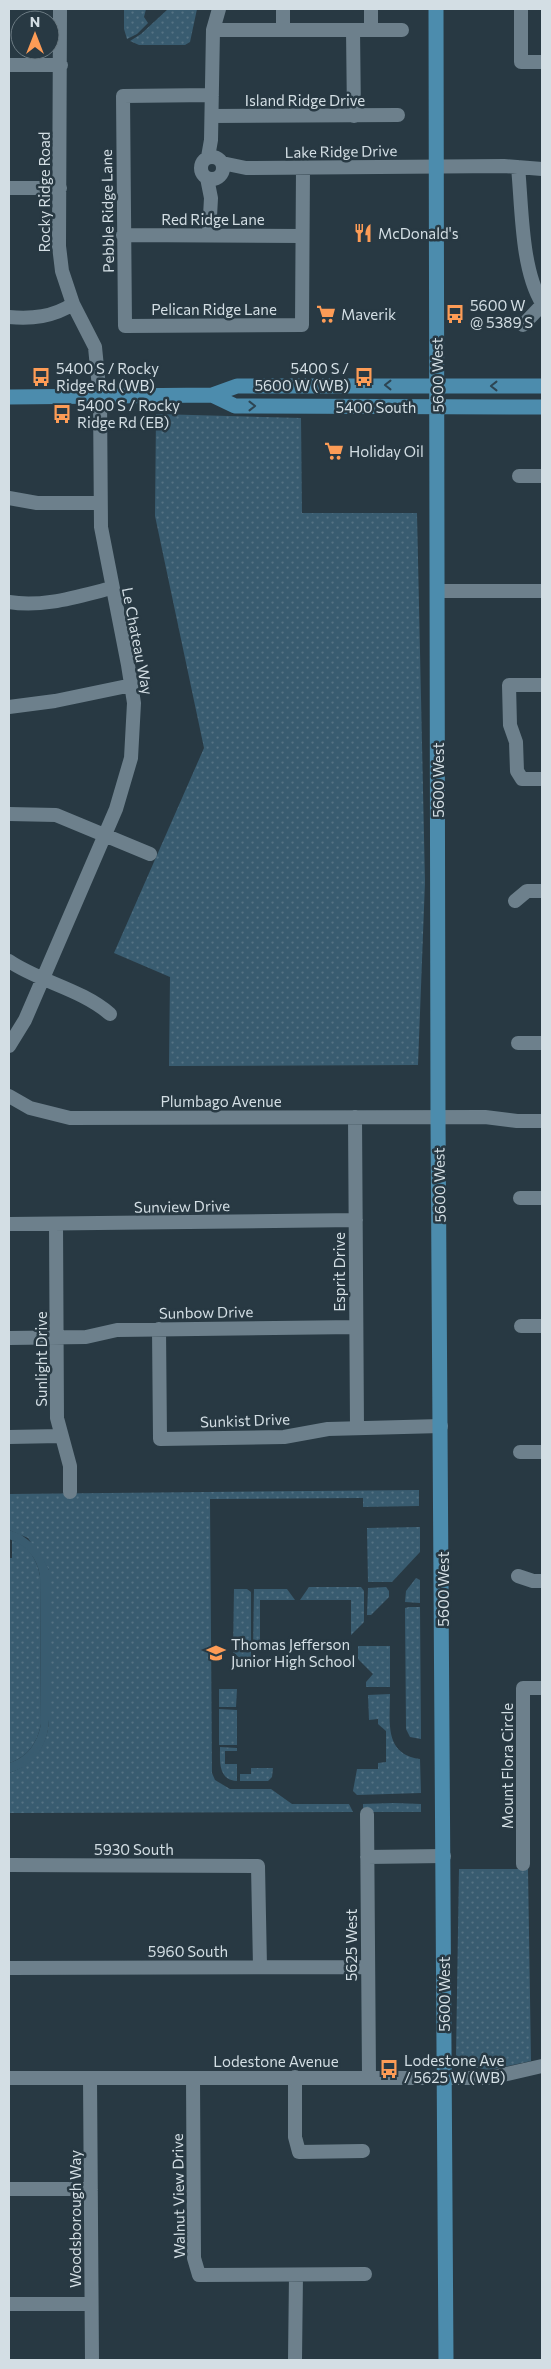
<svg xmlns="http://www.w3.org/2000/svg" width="551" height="2369" font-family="Commissioner,sans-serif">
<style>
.grass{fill:url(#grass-dots)}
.garden{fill:#395c70}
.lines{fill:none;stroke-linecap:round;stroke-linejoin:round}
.minor{stroke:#6d808c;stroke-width:14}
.major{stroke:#4c8cad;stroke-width:15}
.oneway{stroke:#2d4553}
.labels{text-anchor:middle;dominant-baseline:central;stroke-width:5;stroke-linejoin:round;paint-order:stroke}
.street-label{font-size:15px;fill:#d3dee4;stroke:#283943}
.poi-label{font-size:15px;fill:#d3dee4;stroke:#283943;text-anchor:start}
</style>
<defs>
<pattern id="grass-dots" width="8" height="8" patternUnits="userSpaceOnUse" patternTransform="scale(1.25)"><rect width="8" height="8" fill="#395c70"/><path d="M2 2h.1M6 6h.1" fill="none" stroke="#557384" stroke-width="1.8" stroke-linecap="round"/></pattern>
</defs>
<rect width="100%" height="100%" fill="#283943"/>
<path class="grass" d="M124 9H146L144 17 148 23 137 34 127 39 124 29Z
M168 9H197L190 42 185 45H139L130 41 141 34Z
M156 414 301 418 302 513H417L425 882 418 1065 169 1066 170 977 114 953 204 748 155 516Z
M419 1490V1506L363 1507V1498L210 1499 212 1773 215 1780 230 1789H271L292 1804H349L353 1812 9 1813V1773C33 1765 48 1745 49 1720V1570L28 1538 9 1530V1494Z
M420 1527V1552L392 1582H368L367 1528Z
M12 1540C28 1545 37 1559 40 1576L41 1724C37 1743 28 1757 9 1763V1558H12Z
M416 1578 420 1580V1603L405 1602 406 1591Z
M309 1587H361L364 1591V1622L351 1635V1600H300Z
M386 1587 389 1591V1597L371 1615H367L368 1588Z
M234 1589H247L251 1592V1669L233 1652Z
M254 1589H287L295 1600H260V1645L253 1652Z
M409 1607H420L421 1739 410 1737 406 1729 405 1608Z
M358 1646H390V1687H366V1682L373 1674 358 1659Z
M219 1689H237L236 1707H219Z
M390 1694C390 1723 384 1754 420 1759L421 1793 357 1795 353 1791 357 1769H378V1763L386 1762V1731L378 1724V1719L369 1720 368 1695Z
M219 1709 237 1710V1745H219Z
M220 1747 237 1748V1751H225V1764H237V1781C218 1780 220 1762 220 1747Z
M251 1768H273L272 1777 268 1781H240V1774H251Z
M394 1803 421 1804V1812H363V1804Z
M459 1869H528L531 2061 489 2070 466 2066 456 2055Z"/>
<path class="garden" d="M9 1530 20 1534 36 1546 49 1570V1720C48 1746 34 1766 9 1773V1763C28 1757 37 1743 41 1724L40 1576C37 1557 26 1545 9 1539Z"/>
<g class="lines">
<path class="minor" d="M283 9V30
M371 9V30
M521 9V62H542
M213 30H402
M353 30 354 116
M9 65H61
M212 95 123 96 125 326 302 325 303 168
M212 116 398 115
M208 157 211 140 213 30 219 9
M201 168a11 11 0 1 1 22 0a11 11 0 1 1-22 0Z
M222 163 246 168 504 166 542 169
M518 167C522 207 521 269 542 303
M207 178 211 198 209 235
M9 188H60
M123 235 302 236
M9 317C32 319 53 317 73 304
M523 325 542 305
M519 476H542
M9 498 37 503H100
M437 591H542
M9 602C43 608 79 596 112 588
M542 685H509L510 725 516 742 517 771 522 779H542
M9 707 55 701 132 685
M9 814 56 815 150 854
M515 901 527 891H542
M9 961C40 982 81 989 110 1014
M518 1043H542
M9 1046 25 1020 116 809 131 758 134 703 128 665 101 527 100 398 95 347 73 304 62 271 59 246 60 9
M9 1096 30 1108 70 1118 485 1117 517 1121H542
M355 1117 357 1427
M520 1198H542
M9 1224 356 1220
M56 1224 57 1418 70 1466V1492
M521 1326H542
M159 1329 160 1439 284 1437 328 1429 441 1426
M9 1338 86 1337 117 1330 356 1327
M9 1437 60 1436
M520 1452H542
M518 1576 533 1581H542
M367 1814 369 2077
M367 1857 444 1856
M523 1864V1688H542
M9 1865 258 1866 260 1967
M9 1968 367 1967
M295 2077V2137L299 2152 363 2151
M9 2078H489L542 2066
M90 2078 92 2360
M193 2078 194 2258 199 2275 365 2274
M9 2189H91
M9 2304H91
M295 2360 296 2275"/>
<path class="major" d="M436 9 438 1118 446 2360
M212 395 235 406 542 407
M9 397 212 395 237 386H542"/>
</g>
<defs><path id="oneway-chevron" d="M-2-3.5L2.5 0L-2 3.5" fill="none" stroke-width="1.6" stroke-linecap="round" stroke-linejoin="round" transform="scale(1.25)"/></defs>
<g class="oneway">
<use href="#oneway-chevron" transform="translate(388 385) rotate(180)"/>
<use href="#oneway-chevron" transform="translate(494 386) rotate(-180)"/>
<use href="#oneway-chevron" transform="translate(252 406)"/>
</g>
<defs>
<g id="restaurant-bare" transform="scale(1.5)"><path d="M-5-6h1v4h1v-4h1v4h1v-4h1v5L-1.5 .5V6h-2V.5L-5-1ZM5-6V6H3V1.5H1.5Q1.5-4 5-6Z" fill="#fd9c56" stroke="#283943" stroke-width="2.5" paint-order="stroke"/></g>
<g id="supermarket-bare" transform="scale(1.5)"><path d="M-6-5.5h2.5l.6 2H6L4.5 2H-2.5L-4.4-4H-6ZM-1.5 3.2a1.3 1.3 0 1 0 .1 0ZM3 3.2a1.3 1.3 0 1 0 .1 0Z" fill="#fd9c56" stroke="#283943" stroke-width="2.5" paint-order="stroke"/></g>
<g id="bus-bare" transform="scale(1.5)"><path d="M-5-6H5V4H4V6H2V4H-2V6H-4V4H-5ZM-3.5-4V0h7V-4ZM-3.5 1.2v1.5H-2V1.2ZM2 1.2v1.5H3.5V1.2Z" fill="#fd9c56" stroke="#283943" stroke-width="2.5" paint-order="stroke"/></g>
<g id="school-bare" transform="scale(1.5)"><path d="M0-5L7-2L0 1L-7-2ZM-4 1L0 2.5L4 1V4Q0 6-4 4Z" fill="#fd9c56" stroke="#283943" stroke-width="2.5" paint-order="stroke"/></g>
</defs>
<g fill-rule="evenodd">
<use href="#restaurant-bare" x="363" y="233"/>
<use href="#supermarket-bare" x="326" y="314"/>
<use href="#bus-bare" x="455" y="314"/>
<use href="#bus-bare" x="41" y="377"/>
<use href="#bus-bare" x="364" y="377"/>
<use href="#bus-bare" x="62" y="414"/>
<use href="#supermarket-bare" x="334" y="451"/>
<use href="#school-bare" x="216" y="1653"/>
<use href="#bus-bare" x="389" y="2069"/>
</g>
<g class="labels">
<g class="street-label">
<text x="305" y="100">Island Ridge Drive</text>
<text transform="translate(341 151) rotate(-1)">Lake Ridge Drive</text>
<text transform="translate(44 192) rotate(-90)">Rocky Ridge Road</text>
<text transform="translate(107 211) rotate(-91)">Pebble Ridge Lane</text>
<text x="213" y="219">Red Ridge Lane</text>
<text x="214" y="309">Pelican Ridge Lane</text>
<text transform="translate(437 375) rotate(-91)">5600 West</text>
<text x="376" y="407">5400 South</text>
<text transform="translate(138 641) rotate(79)">Le Chateau Way</text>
<text transform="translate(438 780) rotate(-90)">5600 West</text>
<text x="221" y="1101">Plumbago Avenue</text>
<text transform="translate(439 1185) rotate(-91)">5600 West</text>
<text transform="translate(182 1206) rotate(-1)">Sunview Drive</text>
<text transform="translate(339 1272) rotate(-90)">Esprit Drive</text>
<text transform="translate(206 1312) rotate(-1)">Sunbow Drive</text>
<text transform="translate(41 1359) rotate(-90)">Sunlight Drive</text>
<text transform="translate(245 1420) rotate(-2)">Sunkist Drive</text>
<text transform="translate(443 1589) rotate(-90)">5600 West</text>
<text transform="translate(507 1766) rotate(-90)">Mount Flora Circle</text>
<text x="134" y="1849">5930 South</text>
<text transform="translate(351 1945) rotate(-90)">5625 West</text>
<text x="188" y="1951">5960 South</text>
<text transform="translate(444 1994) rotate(-90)">5600 West</text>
<text x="276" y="2061">Lodestone Avenue</text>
<text transform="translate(178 2196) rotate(-91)">Walnut View Drive</text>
<text transform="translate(75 2219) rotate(-90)">Woodsborough Way</text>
</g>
<g class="poi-label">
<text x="378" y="233">McDonald's</text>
<text x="470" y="305">5600 W<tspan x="470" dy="17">@ 5389 S</tspan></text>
<text x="341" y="314">Maverik</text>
<text x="56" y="368">5400 S / Rocky<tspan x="56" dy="17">Ridge Rd (WB)</tspan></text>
<text x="349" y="368" text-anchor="end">5400 S /<tspan x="349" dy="17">5600 W (WB)</tspan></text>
<text x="77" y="405">5400 S / Rocky<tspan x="77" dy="17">Ridge Rd (EB)</tspan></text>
<text x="349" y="451">Holiday Oil</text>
<text x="231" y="1644">Thomas Jefferson<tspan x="231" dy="17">Junior High School</tspan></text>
<text x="404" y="2060">Lodestone Ave<tspan x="404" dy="17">/ 5625 W (WB)</tspan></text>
</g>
</g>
<rect width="551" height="2369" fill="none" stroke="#d3dee4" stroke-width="20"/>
<g transform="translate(35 35)"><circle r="24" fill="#283943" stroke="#6c7b83"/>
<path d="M0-4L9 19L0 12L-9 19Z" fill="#fd9c56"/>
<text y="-8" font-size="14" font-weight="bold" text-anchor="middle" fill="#d3dee4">N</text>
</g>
</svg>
